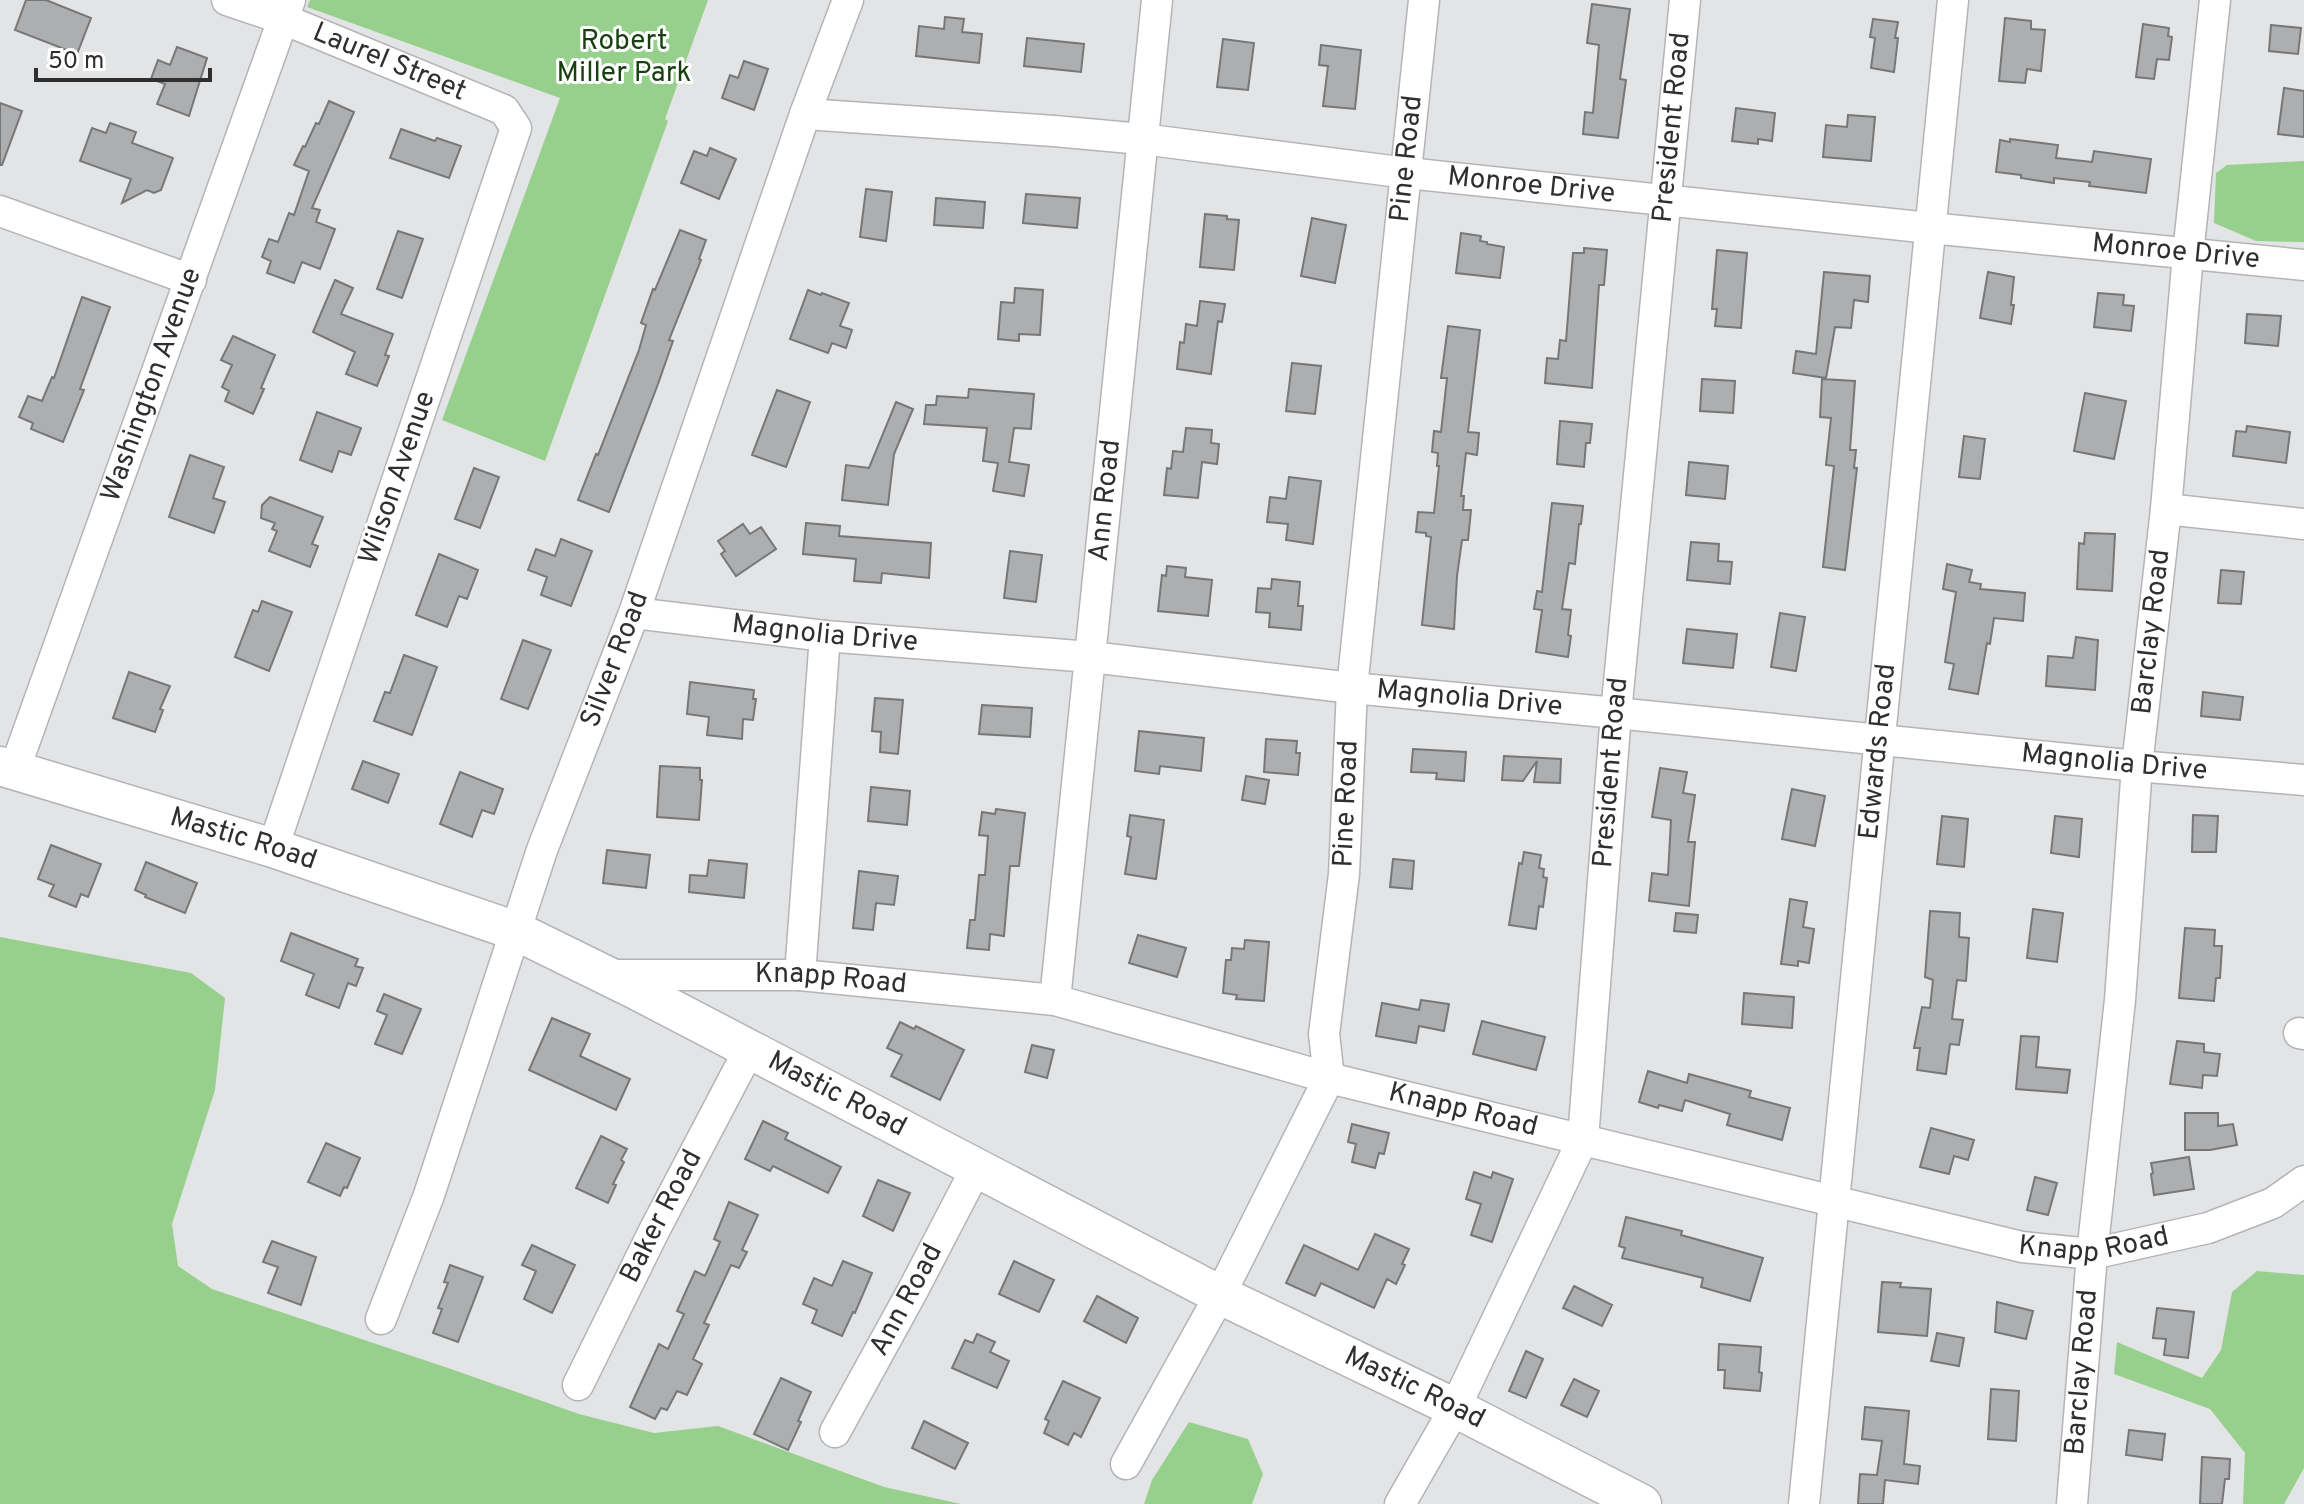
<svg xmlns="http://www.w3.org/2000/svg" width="2304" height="1504" font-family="Overpass,sans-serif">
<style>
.green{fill:#97d08d}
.building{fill:#adaeaf;stroke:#777778;stroke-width:2}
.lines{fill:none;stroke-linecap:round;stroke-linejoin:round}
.minor-casing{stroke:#b4b4b6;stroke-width:33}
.major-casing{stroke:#b4b4b6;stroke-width:41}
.minor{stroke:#fff;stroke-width:30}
.major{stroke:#fff;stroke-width:38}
.labels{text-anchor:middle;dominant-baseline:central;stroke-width:6;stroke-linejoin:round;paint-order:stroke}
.park-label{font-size:28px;fill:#184010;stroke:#fff}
.street-label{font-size:28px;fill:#2f2f30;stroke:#fff}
</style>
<rect width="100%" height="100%" fill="#e3e4e5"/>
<path class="green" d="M310 0H708L665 119 668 121 545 461 442 420 560 98 307 7Z
M2304 161V242L2256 241 2214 223 2216 173 2227 165Z
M0 937 191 973 225 998 215 1090 172 1224 178 1266 212 1289 448 1368 579 1414 654 1433 718 1426 884 1487 961 1504H0Z
M2257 1271 2304 1275V1468L2284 1504H2243L2245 1453 2210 1409 2114 1374 2117 1342 2202 1378 2221 1350 2232 1292Z
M1189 1422 1248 1439 1263 1474 1252 1504H1144L1152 1480Z"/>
<path class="building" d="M26 0H46L91 18 77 54 15 30Z
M1592 4 1630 9 1620 79 1626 80 1618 138 1583 134 1585 112 1593 113 1599 45 1587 43Z
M945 17 964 19 962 32 982 34 979 63 916 56 919 26 944 29Z
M2005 18 2031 21V29L2045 30 2041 71 2027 69 2025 83 1999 81Z
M1873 19 1898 22 1895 38H1898L1894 72 1871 68 1875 38 1870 37Z
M2143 24 2169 28 2168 36 2172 37 2169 60 2157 59 2154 79 2136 77Z
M2271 25 2301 28 2298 54 2269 51Z
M1027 38 1084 44 1081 72 1024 66Z
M1223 39 1254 43 1248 90 1217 87Z
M1321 45 1361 50 1355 109 1323 106 1328 66 1319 65Z
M177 47 207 58 189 116 157 104 165 84 151 79 158 60 170 65Z
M744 61 768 69 754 110 722 98 730 75 738 78Z
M2284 88 2304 91V137L2278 134Z
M329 101 354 112 312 208 320 210 316 222 335 229 320 269 302 262 294 283 267 273 271 261 262 257 269 239 278 242 289 213 294 215 309 171 294 165 303 146 305 147 316 123 319 124Z
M0 103 22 111 2 165H0Z
M1736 108 1775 113 1772 141 1758 139V144L1732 141Z
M1848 115 1875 117 1871 161 1823 157 1826 125 1847 127Z
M110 123 136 132 132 143 173 158 161 190 154 193 147 190 122 203 131 179 80 161 92 128 106 133Z
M401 129 435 141 437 138 461 146 449 178 390 158Z
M2010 139 2058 145 2056 158 2092 162 2094 151 2151 159 2146 193 2089 186 2090 182 2054 178V183L2021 178V175L1996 172 2000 140 2010 142Z
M710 148 736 159 719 199 681 183 694 151 707 156Z
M866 189 892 192 886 241 860 237Z
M1026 194 1080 198 1077 228 1023 223Z
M936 198 985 202 983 228 934 225Z
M1205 214 1227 216V219L1239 220 1234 270 1200 267Z
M1312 218 1346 225 1335 283 1301 276Z
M680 230 706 240 699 259 701 260 669 340 673 341 658 384 609 512 578 500 596 454 598 455 639 350 646 325 641 323 653 289 655 290Z
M398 231 423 239 402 298 377 289Z
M1461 233 1481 236 1480 241 1487 242V244L1504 247 1500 278 1456 273Z
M1584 248 1607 250 1604 285H1599L1592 388 1545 383 1547 358 1558 359 1560 340 1566 341 1573 253H1584Z
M1717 250 1747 253 1741 328 1715 326 1717 309H1712Z
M1824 272 1870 276 1868 302 1854 300 1851 328 1835 327 1826 378 1793 373 1796 351 1816 354Z
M1988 272 2014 277 2011 305H2014L2011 324 1980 318Z
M335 280 353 288 341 314 393 334 385 355 389 356 377 386 346 374 355 352 313 332Z
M1015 288 1043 290 1040 335 1019 334V341L998 339 1001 302 1014 303Z
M808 290 821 295 822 293 849 303 840 326 852 330 846 348 832 343 828 353 790 339Z
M2098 293 2124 295 2123 305 2134 306 2131 331 2094 327Z
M82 297 110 307 80 389 84 390 63 442 31 429 33 423 19 417 28 396 42 401 52 377 54 378Z
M1200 301 1225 304 1222 322 1218 321 1211 374 1177 369 1180 342 1184 343 1186 324 1197 326Z
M2247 314 2281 316 2278 346 2245 343Z
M1448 326 1480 330 1468 432 1479 433 1477 455 1466 453 1461 496H1464L1463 510H1471L1468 540H1462L1457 576 1454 629 1422 625 1431 537 1426 536V533L1416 532 1418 512 1434 513 1439 466H1437L1438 453 1432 452 1434 431 1441 432 1447 378H1441Z
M233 336 275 355 261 388 264 389 253 414 225 401 229 391 222 387 232 365 221 360Z
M1292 363 1321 366 1315 414 1286 411Z
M1702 379 1735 381 1733 413 1700 411Z
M1822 379 1855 381 1850 450H1856L1854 468H1857L1845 570 1823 567 1834 466 1826 465 1831 418 1820 417Z
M969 389 1034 394 1031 429 1014 428 1009 462 1029 465 1024 496 993 491 998 463 983 461 987 428 924 424 926 405H936L937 396 968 398Z
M777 390 810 402 786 467 752 455Z
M2085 393 2126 401 2114 459 2074 451Z
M896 402 913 409 894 454 888 505 842 500 846 465 869 468Z
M317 412 361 428 351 455 339 451 332 472 300 460Z
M1560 421 1592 424 1590 443H1586L1584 467 1557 464Z
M2247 426 2290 432 2286 463 2233 456 2236 431 2246 432Z
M1186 428 1212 430 1211 443 1219 444 1217 464 1202 462 1198 498 1164 495 1167 468 1171 469 1173 451 1183 452Z
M1964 436 1985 439 1980 479 1959 477Z
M190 455 224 467 213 498 225 502 214 533 169 517Z
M1689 462 1728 466 1725 499 1686 495Z
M474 468 499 477 480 528 455 519Z
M1289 477 1321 481 1313 544 1286 540 1288 524 1267 522 1270 497 1286 499Z
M270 497 323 517 312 544 318 546 310 567 269 551 277 531 272 529 275 523 261 518 262 505Z
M1552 503 1583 506 1581 524H1579L1575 564 1569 563 1562 609 1571 610 1568 635 1571 636 1568 657 1536 652 1542 610 1534 609 1537 591 1542 592Z
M806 523 840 526 839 536 931 543 929 578 882 573 881 583 854 581 856 559 803 554Z
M743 524 750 534 761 527 776 549 736 576 721 554 725 551 718 541Z
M2085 533 2115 534 2112 591 2077 589 2079 543 2084 544Z
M561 539 592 551 571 606 541 595 547 577 528 570 536 549 555 556Z
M1691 542 1719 544 1718 561 1732 562 1730 584 1687 580Z
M1010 551 1042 555 1036 602 1004 598Z
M439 554 478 570 467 599 459 596 447 627 416 615Z
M1947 564 1972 570 1969 582 1981 584 1980 589 2025 593 2023 621 1994 618 1990 644 1987 643 1978 694 1949 689 1954 664 1945 662 1956 592 1943 589Z
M1167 566 1186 568 1185 577 1212 580 1208 616 1158 611 1162 575 1166 576Z
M2221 570 2244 572 2241 604 2218 603Z
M1272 579 1300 582 1298 606H1303L1301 630 1269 627 1270 613 1256 612 1258 588 1271 589Z
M262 601 292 612 269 671 235 657 253 610 258 612Z
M1780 613 1805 617 1796 671 1771 667Z
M1687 629 1737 634 1733 668 1683 663Z
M2076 637 2098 640 2095 690 2046 686 2048 656 2073 658Z
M523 640 551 650 528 709 501 699Z
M404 655 437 667 412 735 374 721 385 692 390 693Z
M129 672 170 686 160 709 163 710 155 732 113 718Z
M690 682 754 690 753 699H756L753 720 743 719 742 739 707 735 709 717 687 714Z
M2203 692 2243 697 2240 720 2201 716Z
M875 698 903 700 898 754 880 752 881 732 872 731Z
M982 705 1032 708 1030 737 979 734Z
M1139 731 1204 738 1201 771 1160 766 1159 774 1135 771Z
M1266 739 1297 741 1296 753H1300L1298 775 1264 772Z
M1413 749 1466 752 1464 781 1436 779 1437 773 1411 772Z
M1504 756 1561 759 1560 783 1534 782 1537 761 1523 781 1502 780Z
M363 761 399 774 388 803 352 789Z
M660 766 700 768V780H702L699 820 657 817Z
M1660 768 1687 772 1683 793 1695 795 1688 842H1695L1689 906 1649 901 1652 873 1668 875 1671 820 1652 817Z
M460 772 503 789 494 814 482 810 472 837 440 824Z
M1246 776 1269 780 1265 804 1242 800Z
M871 787 910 791 907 825 868 821Z
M1792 789 1825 796 1815 846 1782 839Z
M996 809 1025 813 1019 866H1010L1004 936 990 934 989 950 967 948 970 920H975L979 875H985L988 836 979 835 982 812 995 814Z
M1130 815 1164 820 1156 879 1125 874 1131 837 1127 836Z
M2193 815 2218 816 2216 852H2192Z
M1942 816 1968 819 1964 867 1937 864Z
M2055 816 2082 819 2079 857 2051 853Z
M51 845 101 864 88 897 81 894 76 907 49 896 54 885 38 879Z
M607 850 650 855 646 888 603 883Z
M1524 852 1541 855 1539 868 1544 869 1543 877 1547 878 1543 907 1539 906 1536 929 1509 925 1519 863 1522 864Z
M1393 859 1414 861 1412 889 1390 887Z
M709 860 747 864 744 898 689 892 690 875 707 876Z
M146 862 197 883 185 913 145 897 146 895 135 890Z
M859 871 898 876 894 905 876 903 873 930 853 928Z
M1790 899 1807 902 1803 927 1814 929 1809 963 1798 961V966L1781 964Z
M2033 909 2063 913 2057 962 2027 958Z
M1930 911 1960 913 1959 937 1969 938 1966 981 1957 980 1952 1019 1963 1020 1959 1045 1950 1044 1946 1074 1917 1070 1920 1048H1914L1922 1007 1930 1008 1933 980 1925 977Z
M1676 913 1698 915 1696 933 1674 931Z
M2185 928 2215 930 2214 946H2222L2220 978H2216L2214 1001 2179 998Z
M291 933 358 959 355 966 363 968 356 986 348 983 339 1008 306 995 314 974 281 961Z
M1138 935 1186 948 1177 977 1129 963Z
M1245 940 1269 942 1264 1001 1236 999 1237 995 1223 993 1226 960H1231L1232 948 1244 949Z
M1744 993 1794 997 1792 1028 1742 1024Z
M384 994 421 1009 402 1054 375 1044 387 1015 377 1011Z
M1421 1000 1449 1004 1444 1031 1419 1026 1416 1043 1376 1036 1382 1003 1419 1010Z
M552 1018 590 1034 580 1056 630 1079 616 1110 529 1070Z
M1482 1021 1545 1037 1536 1070 1473 1054Z
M900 1022 914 1029 916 1026 964 1050 940 1100 891 1076 902 1055 887 1048Z
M2021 1036 2039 1037 2036 1067 2070 1070 2067 1093 2016 1089Z
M2177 1041 2204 1044V1052L2220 1054 2217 1076 2203 1075 2202 1088 2170 1084Z
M1032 1045 1054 1050 1047 1078 1025 1072Z
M1648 1071 1687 1083 1689 1074 1751 1091 1749 1097 1790 1108 1782 1140 1727 1125 1730 1114 1685 1100 1682 1111 1659 1105 1658 1108 1639 1102Z
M2185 1113H2218V1126L2233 1124 2237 1145 2210 1150H2185Z
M763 1121 788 1133 785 1139 841 1167 828 1193 773 1166 770 1171 745 1159Z
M1352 1124 1389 1133 1384 1154 1379 1153 1375 1168 1352 1162 1356 1144 1348 1142Z
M1931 1128 1974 1140 1968 1160 1954 1156 1949 1174 1920 1167Z
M601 1136 627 1149 621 1160 624 1162 613 1184 616 1185 608 1203 576 1188Z
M326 1143 360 1158 347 1188 344 1187 340 1196 308 1182Z
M2189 1157 2194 1189 2154 1195 2151 1174 2153 1173 2151 1163Z
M1474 1172 1491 1178 1493 1172 1513 1179 1492 1242 1471 1235 1481 1204 1466 1199Z
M2035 1177 2057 1183 2048 1215 2027 1210Z
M878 1180 910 1193 893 1231 863 1216Z
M729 1202 758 1215 742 1250 747 1252 739 1268 731 1265 704 1323 709 1325 693 1359 702 1364 687 1395 677 1391 667 1410 661 1408 655 1419 630 1407 659 1344 668 1349 684 1314 677 1311 695 1271 705 1276 720 1242 714 1239Z
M1626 1217 1682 1231 1681 1235 1763 1258 1750 1301 1701 1287 1703 1278 1622 1258 1625 1248 1619 1246Z
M1375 1234 1409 1249 1402 1264 1405 1265 1396 1284 1387 1279 1374 1308 1321 1283 1315 1296 1286 1283 1304 1245 1358 1270Z
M272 1241 316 1257 301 1305 268 1293 278 1267 263 1262Z
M532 1245 575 1265 552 1313 524 1299 536 1271 522 1265Z
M843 1261 872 1273 855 1313 853 1312 842 1336 812 1323 817 1310 803 1304 814 1278 832 1286Z
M1014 1261 1054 1280 1039 1312 999 1294Z
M450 1265 483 1277 458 1342 433 1333 442 1309 438 1308 448 1283 444 1282Z
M1882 1282 1901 1283 1900 1287 1931 1289 1927 1336 1878 1332Z
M1574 1286 1612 1305 1602 1326 1563 1308Z
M1097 1296 1138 1318 1126 1343 1084 1321Z
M1997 1302 2033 1311 2026 1339 1995 1332Z
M2157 1308 2194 1312 2188 1358 2164 1355 2166 1339 2153 1338Z
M1937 1333 1964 1338 1959 1366 1931 1361Z
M977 1334 995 1342 990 1352 1009 1361 997 1388 952 1368 965 1340 973 1343Z
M1719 1344 1761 1347 1759 1372 1762 1373 1760 1391 1724 1388 1725 1370H1718Z
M1526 1351 1543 1359 1526 1398 1509 1391Z
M781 1378 811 1392 798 1421 801 1422 788 1450 754 1434Z
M1574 1379 1599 1391 1587 1417 1561 1405Z
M1063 1381 1100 1398 1081 1437 1074 1433 1068 1445 1044 1433 1049 1421 1045 1419Z
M1991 1389 2019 1391 2016 1441 1988 1439Z
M1865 1407 1909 1411 1904 1464 1920 1466 1918 1484 1885 1480 1883 1504H1858L1860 1474 1877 1475 1882 1441 1862 1439Z
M924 1421 968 1443 955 1469 912 1448Z
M2129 1430 2165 1434 2162 1460 2126 1455Z
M2202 1457 2230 1459 2229 1479H2225L2222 1504H2200Z"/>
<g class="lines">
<g class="minor-casing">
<g id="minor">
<path id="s1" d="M227 0 283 19 504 110 516 128 273 848"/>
<path id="s2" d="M805 114 1054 131 1142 139 1407 173 1930 228 2304 265"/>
<path d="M0 211 191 280"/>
<path d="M2166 509 2304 524"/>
<path id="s3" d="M634 613 825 636 1091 657 1352 688 1616 713 2137 766 2304 780"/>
<path id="s4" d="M14 771 290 0"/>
<path id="s5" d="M609 975H800L1055 1000 1329 1078 2022 1247 2092 1254 2208 1228 2273 1203 2304 1181"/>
<path d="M800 975 825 636"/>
<path id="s6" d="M1055 1000 1157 0"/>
<path d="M2299 1033 2304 1034"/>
<path id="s7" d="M381 1319 429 1195 542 850 634 613 805 114 848 0"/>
<path id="s8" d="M578 1385 655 1229 749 1050"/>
<path id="s9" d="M835 1432 913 1290 976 1169"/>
<path id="s10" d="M1126 1464 1220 1295 1329 1078 1324 1034 1344 874 1352 688 1424 0"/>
<path id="s11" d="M1400 1504 1455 1408 1583 1139 1616 713 1685 0"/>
<path id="s12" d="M1804 1504 1953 0"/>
<path id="s13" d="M2072 1504 2092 1254 2120 1000 2137 766 2166 509 2188 254 2215 0"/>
</g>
</g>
<g class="major-casing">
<g id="major">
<path id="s14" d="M0 766 273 848 516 931 636 990 1220 1295 1455 1408 1642 1504"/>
</g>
</g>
<use href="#minor" class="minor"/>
<use href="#major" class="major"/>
</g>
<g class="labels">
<g class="park-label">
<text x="624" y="42">Robert<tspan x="624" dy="32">Miller Park</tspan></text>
</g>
<g class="street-label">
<text stroke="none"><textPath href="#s1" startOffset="174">Laurel Street</textPath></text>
<text stroke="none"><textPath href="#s11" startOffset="1424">President Road</textPath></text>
<text stroke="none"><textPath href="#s10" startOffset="1360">Pine Road</textPath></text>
<text stroke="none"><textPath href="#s2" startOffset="730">Monroe Drive</textPath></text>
<text stroke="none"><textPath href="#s2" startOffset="1378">Monroe Drive</textPath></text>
<text stroke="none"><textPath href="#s4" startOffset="410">Washington Avenue</textPath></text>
<text transform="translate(398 478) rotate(-71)">Wilson Avenue</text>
<text stroke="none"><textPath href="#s6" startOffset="502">Ann Road</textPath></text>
<text stroke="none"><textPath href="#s13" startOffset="876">Barclay Road</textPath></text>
<text stroke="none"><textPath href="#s3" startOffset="192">Magnolia Drive</textPath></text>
<text stroke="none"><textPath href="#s7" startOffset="700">Silver Road</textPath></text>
<text stroke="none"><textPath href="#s3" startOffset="840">Magnolia Drive</textPath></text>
<text stroke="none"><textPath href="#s12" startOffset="756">Edwards Road</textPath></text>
<text stroke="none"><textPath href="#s3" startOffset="1488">Magnolia Drive</textPath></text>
<text stroke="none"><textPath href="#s11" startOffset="776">President Road</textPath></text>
<text stroke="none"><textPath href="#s10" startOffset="712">Pine Road</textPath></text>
<text stroke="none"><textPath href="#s14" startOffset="254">Mastic Road</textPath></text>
<text stroke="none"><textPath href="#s5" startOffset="222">Knapp Road</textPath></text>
<text stroke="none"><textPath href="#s14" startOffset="902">Mastic Road</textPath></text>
<text stroke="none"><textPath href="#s5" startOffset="870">Knapp Road</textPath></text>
<text stroke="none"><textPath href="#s8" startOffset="188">Baker Road</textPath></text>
<text stroke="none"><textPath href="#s5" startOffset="1518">Knapp Road</textPath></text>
<text stroke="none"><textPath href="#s9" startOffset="150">Ann Road</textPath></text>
<text stroke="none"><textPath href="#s13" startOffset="132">Barclay Road</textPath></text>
<text stroke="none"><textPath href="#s14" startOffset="1550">Mastic Road</textPath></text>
</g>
</g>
<path d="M36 68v12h174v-12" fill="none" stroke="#2f2f30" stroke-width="4"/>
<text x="48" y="68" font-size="24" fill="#2f2f30" stroke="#ffffff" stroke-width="6" paint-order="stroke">50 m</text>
</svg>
